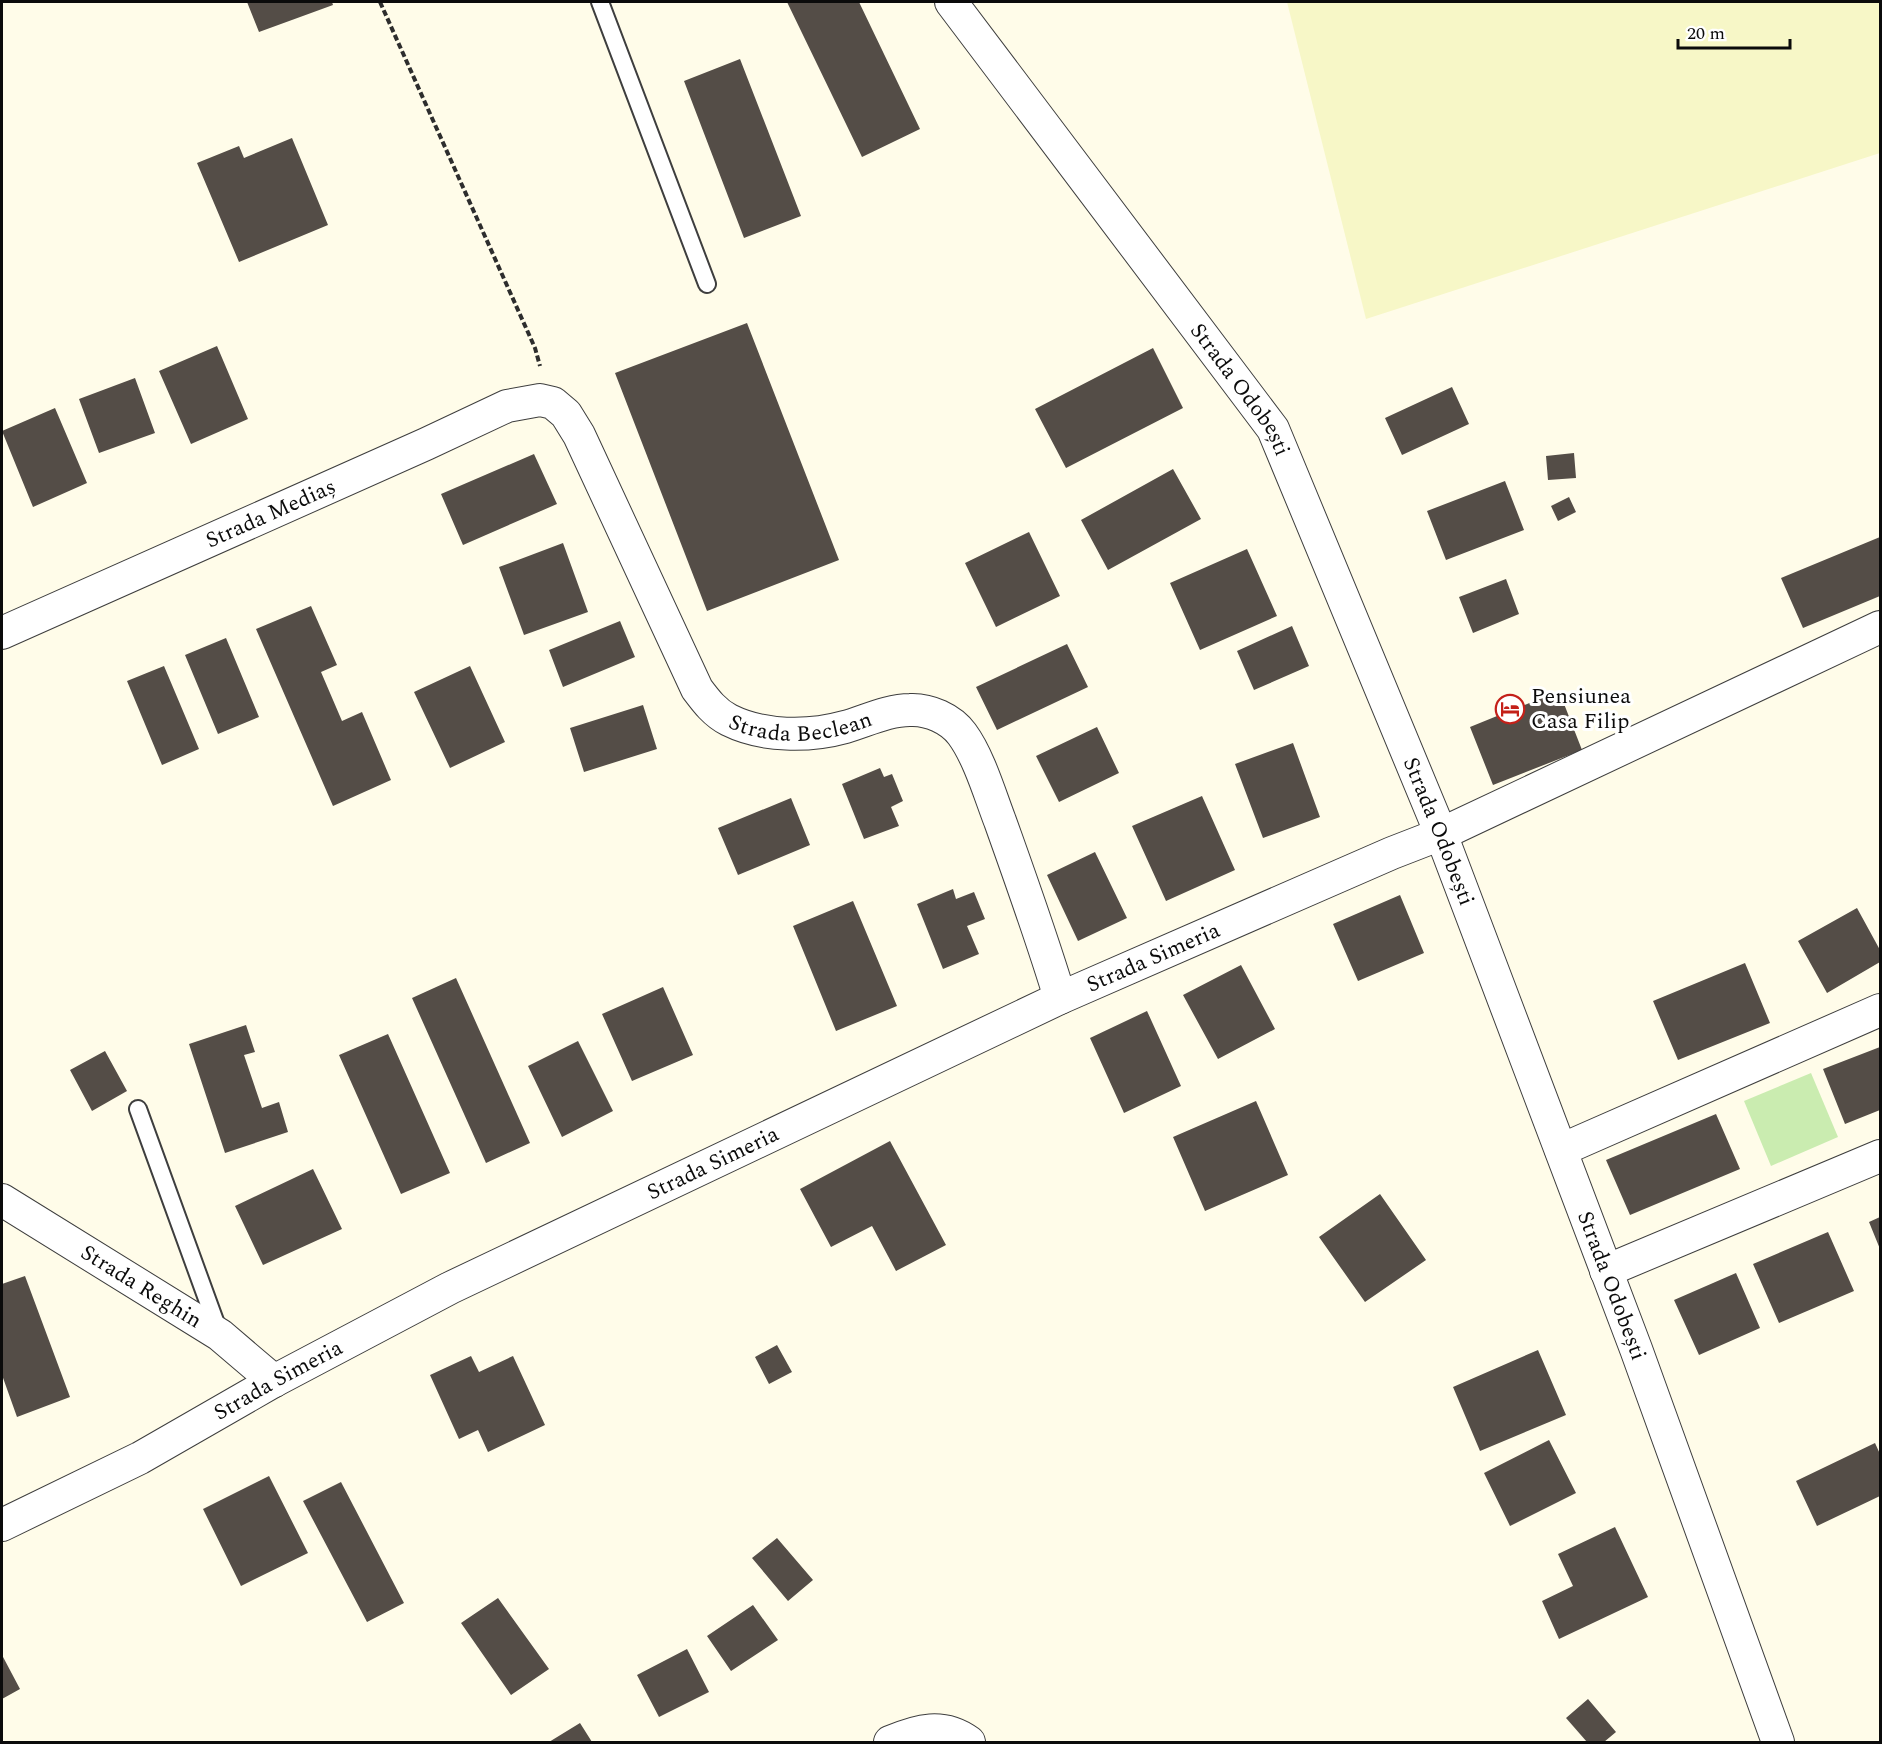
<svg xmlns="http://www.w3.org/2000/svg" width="1882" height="1744" font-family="Spectral,serif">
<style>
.farmland{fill:#f7f7c7}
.green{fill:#caecb0}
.building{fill:#544d47}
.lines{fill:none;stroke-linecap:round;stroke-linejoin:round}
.lane-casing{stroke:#3e3e3e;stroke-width:20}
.street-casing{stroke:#3e3e3e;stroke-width:34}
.path{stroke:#2d2d2d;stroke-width:4;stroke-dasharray:6 3;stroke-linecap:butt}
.lane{stroke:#fff;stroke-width:16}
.street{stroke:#fff;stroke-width:32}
.labels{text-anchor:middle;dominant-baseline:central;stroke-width:6;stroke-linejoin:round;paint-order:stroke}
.street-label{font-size:22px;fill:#0b0b0b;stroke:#fff}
.poi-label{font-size:22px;fill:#0b0b0b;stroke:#fff;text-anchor:start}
</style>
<rect width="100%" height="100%" fill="#fffce9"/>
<path class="farmland" d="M1287 2H1880V153L1366 319Z"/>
<path class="green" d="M1811 1073 1838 1137 1771 1166 1744 1101Z"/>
<path class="building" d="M247 2H332L333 5 259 32Z
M787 2H859L920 129 862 157Z
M740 59 801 216 744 238 684 81Z
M292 138 328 225 239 262 197 163 239 146 244 158Z
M747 323 839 560 707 611 615 373Z
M217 346 248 419 191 444 159 371Z
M1153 348 1183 408 1066 468 1035 409Z
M135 378 155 433 99 453 79 399Z
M1452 387 1469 424 1402 455 1385 418Z
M55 408 87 483 33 507 2 431Z
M1574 453 1576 478 1548 480 1546 456Z
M534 454 557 504 463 545 441 494Z
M1173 469 1201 519 1108 570 1081 520Z
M1505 481 1524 530 1446 560 1427 511Z
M1569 497 1576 512 1558 521 1551 506Z
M1029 532 1060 596 996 627 965 563Z
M1880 537V596L1803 628 1781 578Z
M563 543 588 612 524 635 499 567Z
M1247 549 1277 616 1200 650 1170 583Z
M1506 579 1519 614 1473 633 1459 597Z
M311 606 337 665 321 672 342 721 362 712 391 780 333 806 256 629Z
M620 621 635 657 563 687 549 650Z
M1292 626 1309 666 1254 690 1237 651Z
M226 638 259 717 218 734 185 655Z
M1067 644 1088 687 997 730 976 687Z
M164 666 199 749 162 765 127 681Z
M470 666 505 742 450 768 414 692Z
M1559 691 1582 750 1493 785 1470 727Z
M643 705 657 749 584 772 570 728Z
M1097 727 1119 773 1059 802 1036 756Z
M1293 743 1320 817 1263 838 1235 764Z
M880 768 884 777 892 774 903 801 891 807 899 826 864 839 842 784Z
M1202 796 1235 870 1166 901 1132 826Z
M791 798 810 845 738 875 718 828Z
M1095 852 1127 918 1078 941 1047 875Z
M953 889 956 899 974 892 985 919 967 926 979 954 943 969 917 904Z
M1400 895 1424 953 1358 981 1333 924Z
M853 901 897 1006 836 1031 793 926Z
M1857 908 1880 950V962L1827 993 1798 941Z
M1745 963 1770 1023 1678 1060 1653 1001Z
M1241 965 1275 1029 1218 1059 1183 995Z
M456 978 530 1143 486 1163 412 998Z
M663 987 693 1055 632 1081 602 1014Z
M1147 1011 1181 1086 1124 1113 1090 1038Z
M246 1025 255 1052 244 1055 262 1108 279 1102 288 1132 225 1153 189 1044Z
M388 1034 450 1173 401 1194 339 1055Z
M578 1041 613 1111 562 1137 528 1066Z
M1880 1047V1110L1845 1124 1823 1069Z
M105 1051 127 1091 92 1111 70 1070Z
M1256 1101 1288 1175 1205 1211 1173 1137Z
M1716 1114 1740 1169 1630 1215 1606 1160Z
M890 1141 946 1245 896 1271 872 1226 831 1247 800 1189Z
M313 1169 342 1229 263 1265 235 1206Z
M1380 1194 1426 1260 1365 1302 1319 1237Z
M1880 1217V1249L1869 1222Z
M1828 1232 1854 1291 1779 1323 1753 1264Z
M1736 1273 1760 1328 1699 1355 1674 1300Z
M25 1276 70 1397 17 1417 2 1375V1284Z
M777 1345 792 1372 769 1384 755 1357Z
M1538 1350 1566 1415 1480 1451 1453 1387Z
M471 1356 479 1372 513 1356 545 1425 488 1452 478 1430 459 1439 430 1375Z
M1549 1440 1576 1493 1510 1526 1484 1473Z
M1875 1443 1880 1454V1496L1817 1526 1796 1481Z
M269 1476 308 1553 241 1586 203 1509Z
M341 1482 404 1603 367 1622 303 1501Z
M1615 1527 1648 1597 1559 1639 1542 1601 1573 1586 1558 1554Z
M777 1538 813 1580 788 1601 752 1558Z
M498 1598 549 1669 511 1695 461 1623Z
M753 1605 778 1640 731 1671 707 1636Z
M687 1649 709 1692 659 1717 637 1675Z
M2 1655 20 1689 2 1699Z
M1588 1699 1616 1732 1604 1742H1587L1566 1718Z
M580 1723 592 1742H549Z"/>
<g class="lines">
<g class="lane-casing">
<path id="lane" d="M600 2 707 284
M138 1109 219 1332"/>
</g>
<g class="street-casing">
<g id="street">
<path id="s1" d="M951 2 1273 429 1441 834 1636 1349 1778 1742"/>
<path id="s2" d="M2 633 426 444 507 406 540 400 553 403 566 414 579 435 697 689C706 701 715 713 729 720 763 737 809 737 845 727 866 721 888 710 910 710 929 709 951 719 962 734 979 757 990 795 1000 821 1021 880 1042 938 1060 998"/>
<path d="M1561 1150 1880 1010"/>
<path id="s3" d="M2 1200 220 1335 274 1381"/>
<path d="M1606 1271 1880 1156"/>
<path id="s4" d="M2 1525 140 1458 274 1381 450 1288 1060 998 1392 853 1441 834 1880 627"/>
<path d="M890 1742C918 1730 943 1723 969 1742"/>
</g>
</g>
<path class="path" d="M380 2 535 348 540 366"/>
<use href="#lane" class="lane"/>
<use href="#street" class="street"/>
</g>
<defs>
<g id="hotel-ring" transform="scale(1.5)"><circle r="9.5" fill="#fff" stroke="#c42019" stroke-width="1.5"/><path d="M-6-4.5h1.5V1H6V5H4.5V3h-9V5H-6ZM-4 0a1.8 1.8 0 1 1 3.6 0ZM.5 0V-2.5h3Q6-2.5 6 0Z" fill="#c42019"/></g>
</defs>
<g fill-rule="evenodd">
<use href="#hotel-ring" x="1510" y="709"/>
</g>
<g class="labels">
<g class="street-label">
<text stroke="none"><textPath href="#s1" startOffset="484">Strada Odobești</textPath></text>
<text stroke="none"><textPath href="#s2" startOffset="294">Strada Mediaș</textPath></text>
<text stroke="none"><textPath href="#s2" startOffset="1041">Strada Beclean</textPath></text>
<text stroke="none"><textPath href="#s1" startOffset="970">Strada Odobești</textPath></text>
<text stroke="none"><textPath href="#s4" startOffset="1284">Strada Simeria</textPath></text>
<text stroke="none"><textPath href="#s4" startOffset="798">Strada Simeria</textPath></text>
<text stroke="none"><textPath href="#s3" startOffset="164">Strada Reghin</textPath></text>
<text stroke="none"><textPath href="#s1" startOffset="1456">Strada Odobești</textPath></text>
<text stroke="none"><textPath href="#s4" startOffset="312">Strada Simeria</textPath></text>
</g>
<g class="poi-label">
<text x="1531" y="696">Pensiunea<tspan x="1531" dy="25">Casa Filip</tspan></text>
</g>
</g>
<rect width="1882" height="1744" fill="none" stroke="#0b0b0b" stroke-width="6"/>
<path d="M1678 39v9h112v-9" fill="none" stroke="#0b0b0b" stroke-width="3"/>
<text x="1687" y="39" font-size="18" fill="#0b0b0b" stroke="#ffffff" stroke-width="4.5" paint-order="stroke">20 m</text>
</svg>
